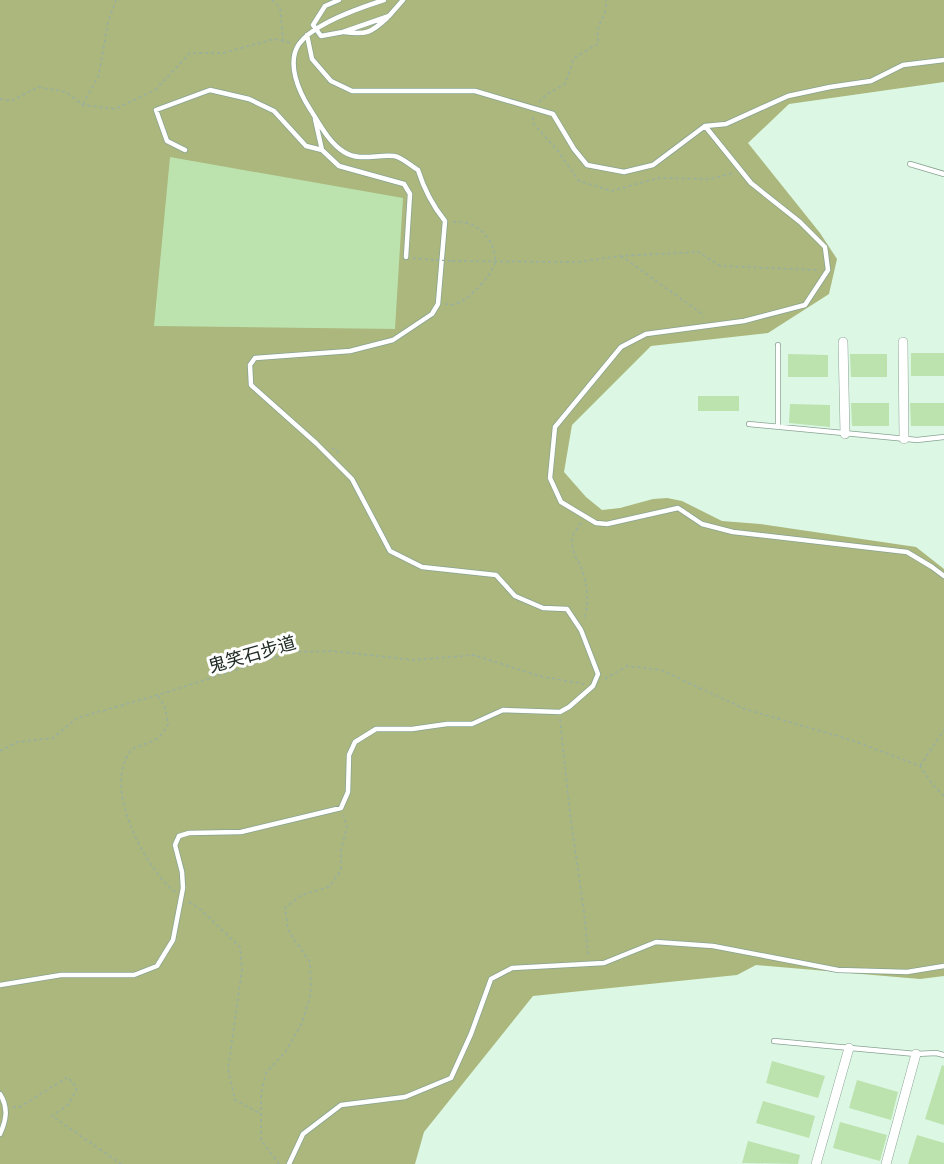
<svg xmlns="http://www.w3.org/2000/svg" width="944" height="1164" font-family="Poppins,'Noto Sans SC',sans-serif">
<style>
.forest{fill:#abb77c}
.building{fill:#bce2ae}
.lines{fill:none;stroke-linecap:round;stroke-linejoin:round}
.service-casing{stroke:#89a392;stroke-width:6}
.minor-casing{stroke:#89a392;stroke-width:10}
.path{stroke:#99afa0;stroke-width:1.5;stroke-dasharray:3 3;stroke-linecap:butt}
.service{stroke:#fff;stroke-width:4.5}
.minor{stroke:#fff;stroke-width:9}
.path-bridge{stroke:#99afa0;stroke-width:1.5;stroke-dasharray:3 3;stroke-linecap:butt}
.labels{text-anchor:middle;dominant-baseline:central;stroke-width:6;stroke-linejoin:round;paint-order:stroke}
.street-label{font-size:18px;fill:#212c25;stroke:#fff}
</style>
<rect width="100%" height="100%" fill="#dcf8e5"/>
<path class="forest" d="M0 0H944V82L789 104 748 143 820 233 837 259 829 294 768 333 651 346 572 425 564 472 586 497 602 510 620 508 653 499 667 498 682 501 722 521 760 524 916 547 944 569V976L920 979 756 965 737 975 533 996 424 1132 415 1164H0Z"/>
<path class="building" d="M170 157 403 198 395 329 154 326Z
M911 353H944V376H911Z
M788 354 828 355V377H788Z
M850 354H887V377H851Z
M698 396H739V411H698Z
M851 403H889V426H852Z
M910 403H944V426H911Z
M790 404 830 405V427L789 423Z
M772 1061 825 1076 818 1098 766 1083Z
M942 1065 944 1066V1125L925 1119Z
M857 1080 898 1092 891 1120 849 1108Z
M763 1101 815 1116 809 1138 756 1123Z
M840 1122 887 1135 880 1161 833 1148Z
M917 1135 944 1143V1164H908Z
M748 1141 800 1155 798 1164 742 1163Z"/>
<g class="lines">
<g class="service-casing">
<path id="service" d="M339 0 325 6 313 25 321 36 343 32 389 16 403 0
M344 32C366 35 371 33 387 18
M307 35 312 59 331 81 352 91H475L553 114 574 149 587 165 624 172 653 165 705 126 751 183 800 222 825 247 828 270 805 305 744 321 646 334 621 347 555 427 550 478 561 502 596 523 607 524 678 508 702 524 733 532 907 552 932 567 944 576
M315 119 322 150 339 166 404 184 410 194 406 257
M705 126 726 124 788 96 830 87 871 81 903 65 944 60
M185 150 167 141 156 110 210 90 249 99 274 111 306 146 322 150
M910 164 944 174
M749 424 917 440 944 437
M778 427V345
M0 985 61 975H134L157 966 173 940 183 888 182 872 175 845 179 836 189 833 241 832 341 808 348 792 349 755 355 742 376 729H412L447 724H472L503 710 560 712 569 707 593 686 598 674 581 630 567 609 543 608 515 596 496 575 422 567 390 551 352 479 316 443 251 385 250 365 255 358 350 351 393 340 432 314 438 304 445 221C432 205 424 189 418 170 411 166 402 157 394 156 377 154 360 162 344 152 329 143 319 123 310 109 299 92 286 63 299 44 313 24 362 7 384 0
M774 1041 916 1054 936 1053 944 1055
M0 1094C9 1108 6 1121 0 1134
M289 1164 303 1134 341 1105 405 1097 451 1078 471 1034 491 979 512 968 604 963 656 942 713 946 838 970 907 972 944 966"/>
</g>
<g class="minor-casing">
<path id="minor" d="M843 342 845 434
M903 342 904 439
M816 1164 849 1048
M886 1164 916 1054"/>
</g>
<path class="path" d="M272 0 280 7 283 41
M0 99 11 101 38 87 66 92 83 105 115 109 155 90 190 53H223L274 39 291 43
M539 102 546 95 565 84 574 58 599 43C593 23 608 19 606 0
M83 104 99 75 108 22 116 0
M533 117V123L558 151 579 181 612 191 658 178 711 179 733 173
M621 256 701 313 703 317
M413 258 435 260
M452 261 578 262 620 256 698 252 721 266 818 270
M445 304C448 304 452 305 455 304 468 301 494 274 495 261 496 245 484 229 470 224 465 222 457 222 451 222
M332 448 338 451 336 454
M581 523C578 528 572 534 572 540 571 551 577 558 581 567 588 584 589 604 584 620
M605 679 627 666 661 670 745 709 851 740 920 766 933 785 944 796
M158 696 165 707 168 725C164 730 161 736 156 739 149 744 137 745 130 751 130 752 126 758 126 759 107 795 146 869 175 892
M560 719 570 814 584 912 588 955
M0 751 17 742 53 738 77 718 158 695 292 652 333 651 413 660 474 655 539 676 584 684
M920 766 944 730
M189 902 199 908 240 947 242 970 228 1069 235 1100 261 1114
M13 1107H20L68 1077 77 1088 69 1104 52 1116 121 1164
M279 1164 261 1140V1094L266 1073 286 1051 302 1023 311 993 310 962 288 930 285 908 301 895 329 887 341 870V850L347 827 343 815"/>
<use href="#service" class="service"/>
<use href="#minor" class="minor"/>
<path class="path-bridge" d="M436 260 452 261"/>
</g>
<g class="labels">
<g class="street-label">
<text transform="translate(252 654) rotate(-16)">鬼笑石步道</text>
</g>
</g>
</svg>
